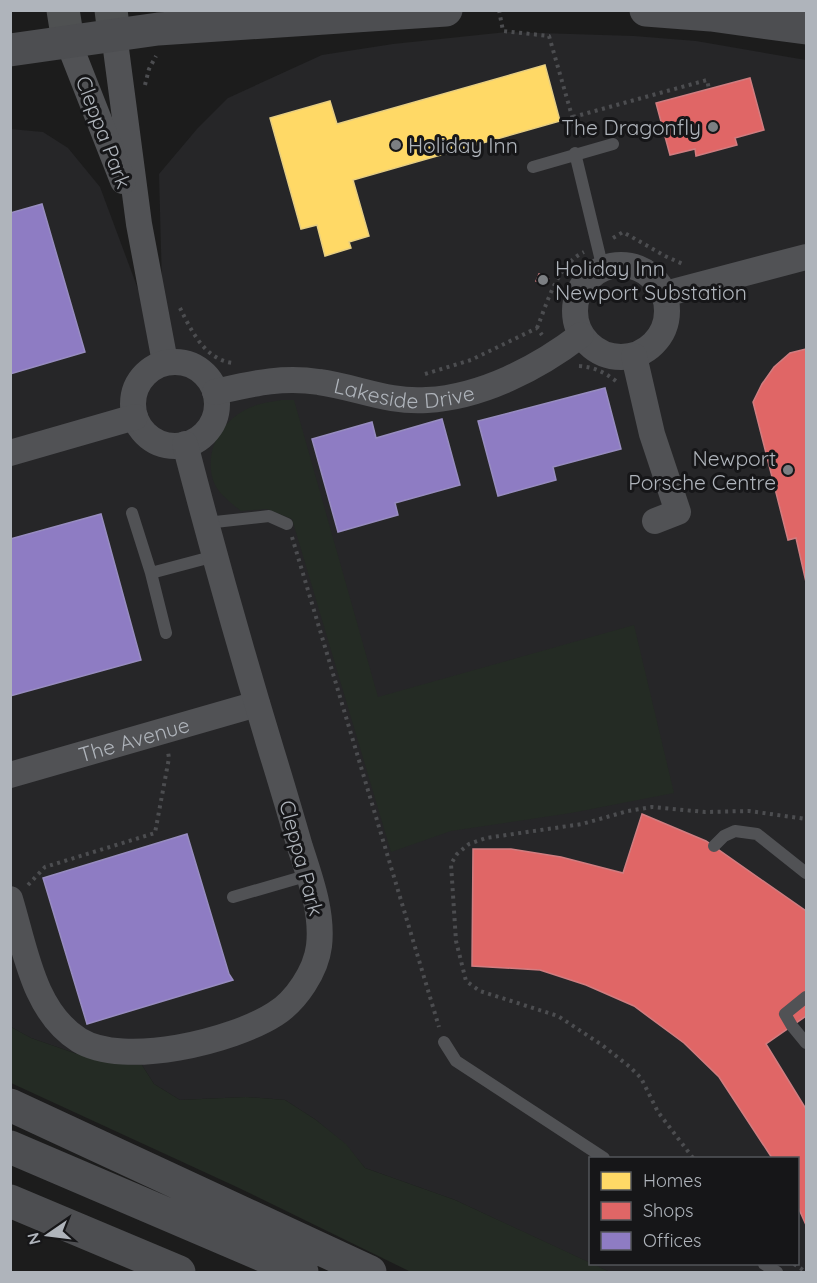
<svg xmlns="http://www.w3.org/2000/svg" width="817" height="1283" font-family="Quicksand,sans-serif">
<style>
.built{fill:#262628}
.green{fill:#242b24}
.homes{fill:#ffd966;stroke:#e7ce80;stroke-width:1.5}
.shops{fill:#e06666;stroke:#d17d80;stroke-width:1.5}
.offices{fill:#8e7cc3;stroke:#988dc1;stroke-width:1.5}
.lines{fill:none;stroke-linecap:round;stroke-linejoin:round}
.path{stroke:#4c4d50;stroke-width:4;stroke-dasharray:3 4.5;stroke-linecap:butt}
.lane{stroke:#515255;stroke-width:12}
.street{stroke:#515255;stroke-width:26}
.secondary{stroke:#4f5152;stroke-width:33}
.primary{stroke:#4d4e51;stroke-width:33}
.highway{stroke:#4d4e51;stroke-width:33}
.poi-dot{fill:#7c7f83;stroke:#161618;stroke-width:2}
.labels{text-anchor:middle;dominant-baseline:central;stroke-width:6;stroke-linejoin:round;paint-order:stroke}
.poi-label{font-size:21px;fill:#afb4bb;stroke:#161618;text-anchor:end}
.street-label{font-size:21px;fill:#afb4bb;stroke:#161618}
</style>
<rect width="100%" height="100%" fill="#1c1c1c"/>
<path class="built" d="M507 32 634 36 696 41 806 60V1272H610L591 1264H798V1158H590V1263L455 1200 365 1168 345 1144 316 1120 285 1100 246 1097 180 1100 154 1084 140 1062 77 1054 31 1038 11 1027 10 129 43 132 68 148 100 187 164 359 159 174 197 129 228 98 322 55 393 44Z"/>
<path class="green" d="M281 400H294L378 697 634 625 674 793 571 813 451 831 391 852 292 519 267 509 241 511C231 503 217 493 213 480 204 450 222 420 249 408 259 403 271 402 281 400Z
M11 1027 31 1038 77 1054 140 1062 154 1084 180 1100 246 1097 285 1100 316 1120 346 1144 365 1168 455 1200 610 1272H411L239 1188 11 1083Z"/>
<path class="homes" d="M545 65 560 121 353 180 369 236 349 242 351 248 325 256 317 225 301 229 270 118 330 101 337 124Z"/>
<path class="shops" d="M750 78 764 130 735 138 737 145 696 156 695 149 670 155 656 103Z
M539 274 549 279 546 285 536 281Z
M806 349V582L796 538 788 540 753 402 762 384 774 367 790 353Z
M642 814 706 841 806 911V1016L766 1044 806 1109V1225L798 1207V1158H772L719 1077 684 1043 634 1006 586 985 540 970 472 966 473 849H511L561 857 623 873Z"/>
<path class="offices" d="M42 204 85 352 10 374V213Z
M605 388 621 449 553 467 556 480 498 496 478 421Z
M442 419 460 485 395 503 398 515 338 532 312 439 372 422 376 438Z
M101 514 141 660 10 696V539Z
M187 834 229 974 233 980 87 1024 43 878Z"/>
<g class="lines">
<path class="path" d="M499 10 503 31 549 36 578 137
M145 85 149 69 156 56
M573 117 707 80 709 89
M613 238 623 232 665 256 685 265
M180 308C191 330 205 360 233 363
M537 328C548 301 557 265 584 252
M579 366C594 367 604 372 616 381
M425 374 471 360 537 328 542 335
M292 537 439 1027
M28 885 45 867 155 833 169 758 168 752
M693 1158 658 1112 641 1078 630 1067 602 1045 558 1016 480 991 466 981 456 941 451 864 457 854 469 844 486 838 582 824 628 811 652 807 705 812 749 811 806 819
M794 1264 806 1272"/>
<path class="lane" d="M575 153 603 269
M533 167 613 144
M132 513 151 573 166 633
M206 523 269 516 287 524
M151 573 215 556
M714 846 724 836 735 831 757 834 806 873
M233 897 309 875
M806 997 785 1014 792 1026 806 1043
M444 1042 456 1061 604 1158
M764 1264 777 1272"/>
<g class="street">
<path d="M114 34 139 224 165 362"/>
<path d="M68 41 123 181"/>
<circle cx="621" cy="311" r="46"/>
<path d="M665 294 806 257"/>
<path d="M634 356 652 434 678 512 655 521"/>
<circle cx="175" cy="404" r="42"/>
<path id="s1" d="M215 392C251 384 282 376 319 382 356 387 389 403 427 400 482 397 538 368 581 335"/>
<path d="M10 453 135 417"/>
<path id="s2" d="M10 775 257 704"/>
<path d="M10 899C25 948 33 1011 79 1040 124 1068 233 1041 275 1014 296 1001 316 971 319 946 323 913 310 878 300 847 291 816 282 785 272 753 241 651 212 548 185 444"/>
</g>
<path class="secondary" d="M63 10 68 41
M111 10 114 34"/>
<path class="primary" d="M646 10 711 15 806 28
M10 50 158 29 446 10"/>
<path class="highway" d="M10 1105 370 1272
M10 1147 302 1272
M10 1201 179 1272"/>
</g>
<g class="poi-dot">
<circle cx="713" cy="127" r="6"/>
<circle cx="396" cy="145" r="6"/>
<circle cx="543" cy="280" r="6"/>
<circle cx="788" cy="470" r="6"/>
</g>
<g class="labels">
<g class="poi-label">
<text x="701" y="127">The Dragonfly</text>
<text x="408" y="145" text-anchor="start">Holiday Inn</text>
<text x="555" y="268" text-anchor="start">Holiday Inn<tspan x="555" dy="24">Newport Substation</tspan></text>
<text x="776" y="458">Newport<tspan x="776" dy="24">Porsche Centre</tspan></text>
</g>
<g class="street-label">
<text transform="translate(104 132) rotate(69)">Cleppa Park</text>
<text stroke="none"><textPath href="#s1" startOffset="192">Lakeside Drive</textPath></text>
<text stroke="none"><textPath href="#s2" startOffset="129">The Avenue</textPath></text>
<text transform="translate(302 858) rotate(75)">Cleppa Park</text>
</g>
</g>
<rect width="817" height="1283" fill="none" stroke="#afb4bb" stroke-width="24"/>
<rect x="589" y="1157" width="210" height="108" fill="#161618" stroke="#535559" stroke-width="1.5"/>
<rect x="601" y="1172" width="30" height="18" fill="#ffd966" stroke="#535559" stroke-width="1.5"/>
<text x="643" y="1187" font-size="18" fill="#afb4bb">Homes</text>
<rect x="601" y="1202" width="30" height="18" fill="#e06666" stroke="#535559" stroke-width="1.5"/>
<text x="643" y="1217" font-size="18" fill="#afb4bb">Shops</text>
<rect x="601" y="1232" width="30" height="18" fill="#8e7cc3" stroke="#535559" stroke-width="1.5"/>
<text x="643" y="1247" font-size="18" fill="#afb4bb">Offices</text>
<g transform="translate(48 1235) rotate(256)" stroke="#161618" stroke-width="4.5" paint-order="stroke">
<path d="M0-4.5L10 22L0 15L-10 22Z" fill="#afb4bb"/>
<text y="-9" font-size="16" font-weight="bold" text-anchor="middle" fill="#afb4bb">N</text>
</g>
</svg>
